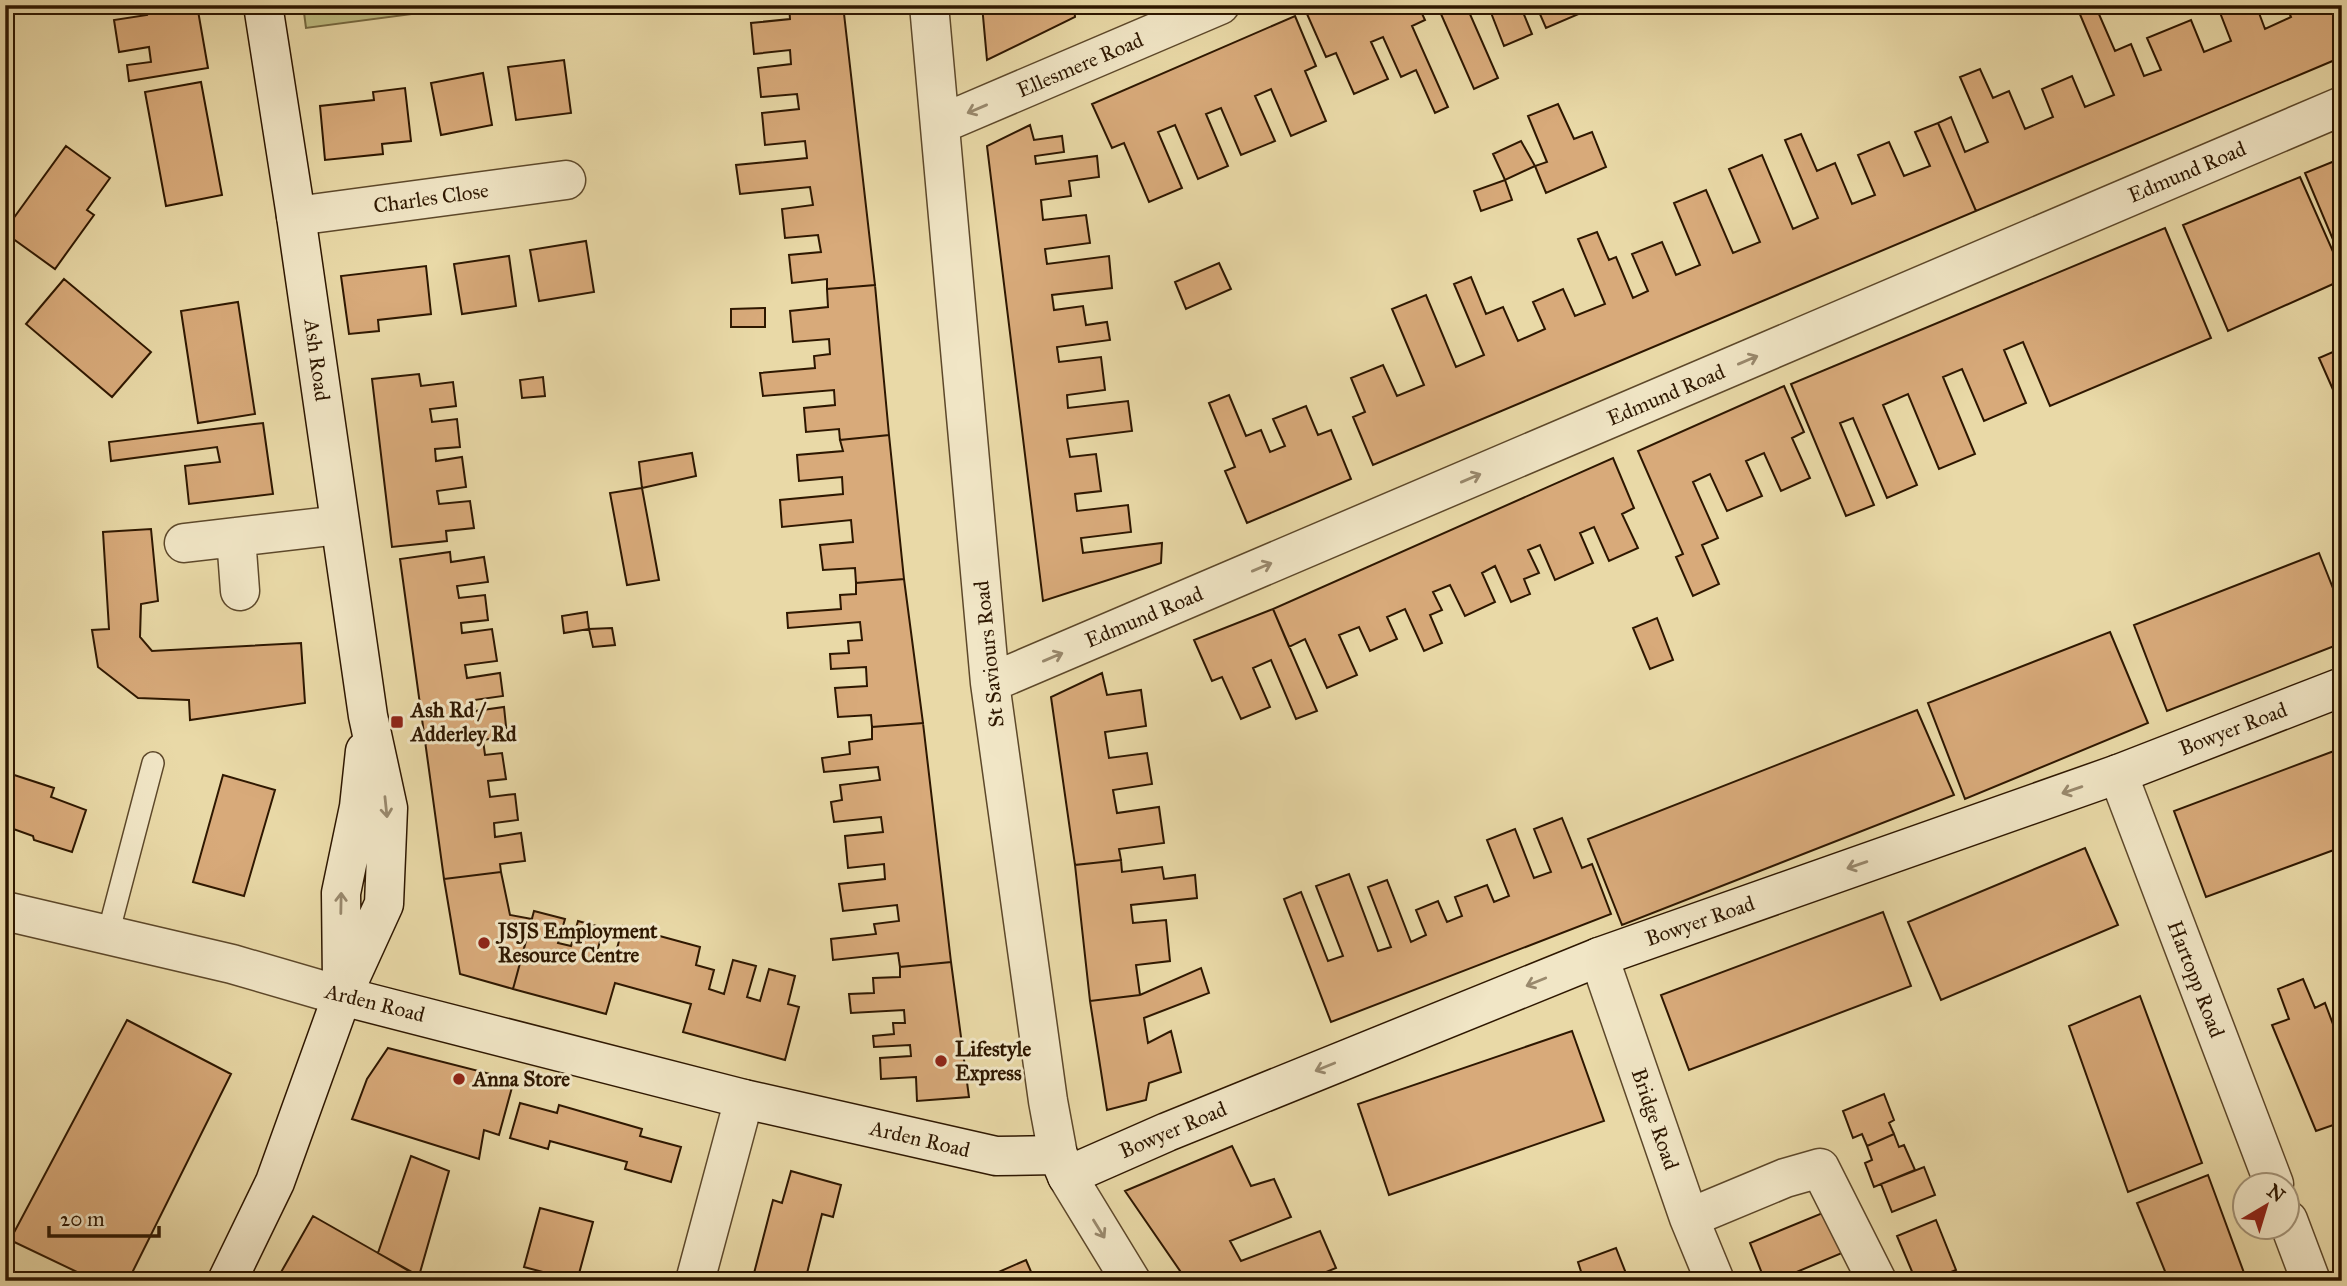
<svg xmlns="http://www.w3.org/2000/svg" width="2347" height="1286" font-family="'IM FELL Great Primer',serif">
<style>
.green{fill:#bebd82;stroke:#766a41;stroke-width:2}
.building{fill:#d8aa7a;stroke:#2e1700;stroke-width:2}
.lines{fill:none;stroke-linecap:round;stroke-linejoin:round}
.lane-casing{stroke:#5d482a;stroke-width:24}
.street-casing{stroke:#5d482a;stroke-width:41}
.secondary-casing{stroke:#2e1700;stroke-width:41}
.lane{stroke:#f1e6c6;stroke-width:21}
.street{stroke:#f1e6c6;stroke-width:38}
.secondary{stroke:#f1e6c6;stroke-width:38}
.oneway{stroke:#99896d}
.poi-dot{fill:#8f2418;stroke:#f1e6c6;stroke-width:2.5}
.labels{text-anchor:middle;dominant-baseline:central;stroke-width:6;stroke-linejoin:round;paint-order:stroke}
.street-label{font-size:21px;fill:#2e1700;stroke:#f1e6c6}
.poi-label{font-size:21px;font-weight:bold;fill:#2e1700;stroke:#f1e6c6;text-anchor:start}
</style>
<rect width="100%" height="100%" fill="#e9d9a7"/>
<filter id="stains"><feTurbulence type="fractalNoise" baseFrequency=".00286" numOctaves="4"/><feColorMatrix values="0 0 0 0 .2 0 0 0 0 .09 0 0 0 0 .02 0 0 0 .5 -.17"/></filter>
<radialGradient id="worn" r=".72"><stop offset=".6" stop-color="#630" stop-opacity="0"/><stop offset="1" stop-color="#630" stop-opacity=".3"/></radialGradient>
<path class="green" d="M303 5H480L306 28Z"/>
<path class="building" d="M145 5H197L208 68 129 81 127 65 151 62 149 47 119 52 114 20 147 15Z
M789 5H843L875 285 827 289V279L792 283 789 255 821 252 818 235 785 238 782 209 813 205 810 187 740 194 736 165 807 158 805 141 765 145 762 113 799 109 797 94 761 97 758 68 791 64 790 50 754 54 751 23 790 19Z
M982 5H1074L1075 17 987 60Z
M1327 5H1418L1425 20 1412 26 1448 107 1435 113 1416 70 1401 77 1383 37 1371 42 1388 79 1354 94 1336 53 1326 57 1307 14Z
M1437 5H1466L1498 78 1474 89Z
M1488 5H1520L1532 34 1504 46Z
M1536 5H1578L1581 13 1546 28Z
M2076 5H2095L2115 51 2131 44 2144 76 2161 70 2147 38 2191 20 2204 52 2231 41 2219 10 2230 5H2256L2265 29 2291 17 2286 5H2342V57L1976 211 1938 123 1951 117 1965 152 1988 142 1960 77 1980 69 1993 98 2009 91 2025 129 2053 117 2042 89 2072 76 2085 107 2114 95Z
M1295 16 1316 66 1305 71 1326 121 1291 136 1271 89 1255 96 1275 141 1241 155 1221 108 1206 114 1228 166 1198 179 1175 125 1158 132 1182 188 1149 202 1124 143 1112 148 1092 104Z
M564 60 571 113 516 120 508 67Z
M483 73 492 125 441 135 431 83Z
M201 82 222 195 166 206 145 92Z
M405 88 411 141 382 144 383 154 325 160 320 106 374 100 373 92Z
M1558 104 1574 139 1592 132 1606 167 1546 193 1535 166 1547 162 1528 116Z
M1938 123 1976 211 1373 465 1353 417 1365 412 1351 378 1383 365 1397 396 1424 385 1392 309 1426 295 1456 367 1484 355 1454 284 1471 277 1486 314 1503 307 1518 341 1545 329 1533 302 1563 289 1575 316 1605 304 1578 239 1597 232 1609 260 1616 257 1633 298 1648 291 1632 254 1662 242 1676 275 1700 265 1674 203 1706 190 1733 253 1760 242 1729 169 1762 155 1793 229 1818 218 1785 140 1801 134 1817 171 1835 163 1852 204 1875 195 1858 155 1889 142 1904 176 1930 166 1915 132Z
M1030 125 1034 140 1062 136 1064 152 1035 156 1036 164 1097 156 1099 177 1069 181 1071 196 1041 200 1043 220 1086 215 1090 243 1045 249 1047 264 1109 256 1112 288 1052 295 1054 310 1083 306 1086 325 1107 322 1110 340 1057 347 1059 362 1101 357 1105 390 1067 395 1068 408 1128 401 1132 431 1067 439 1070 457 1096 454 1101 491 1075 494 1077 511 1128 505 1131 532 1081 538 1083 553 1162 543 1161 563 1043 601 987 146Z
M1521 141 1535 166 1505 180 1493 154Z
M66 146 110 178 87 210 94 215 55 269 5 233V230Z
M2342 158V261L2305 173Z
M2300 177 2342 272V280L2228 331 2183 225Z
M1505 180 1512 200 1481 211 1474 191Z
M2165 228 2211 338 2050 406 2023 342 2004 350 2026 403 1984 421 1962 369 1943 377 1975 454 1939 469 1908 394 1883 405 1917 485 1887 498 1853 418 1840 423 1874 505 1846 516 1791 384Z
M586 241 594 292 539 301 530 250Z
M509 256 516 306 462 314 454 264Z
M1219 263 1231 289 1186 309 1175 282Z
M426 266 431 314 378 320 379 331 349 334 341 276Z
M64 279 151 352 112 397 26 324Z
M875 285 889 435 840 440 839 429 806 432 804 408 835 405 834 390 763 396 760 373 815 368 814 356 830 354 829 339 793 342 790 311 828 307 827 289Z
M238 302 255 414 198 423 181 311Z
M765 308V327H731V309Z
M2342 348V410L2319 358Z
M419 374 421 386 453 382 456 406 430 409 432 422 457 419 460 447 435 449 436 461 462 457 466 487 437 491 439 504 470 501 474 528 446 531 447 541 392 547 372 379Z
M543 377 545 396 522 398 520 380Z
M1784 386 1804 432 1792 438 1810 478 1781 491 1764 453 1746 461 1762 496 1727 511 1710 474 1693 482 1718 538 1702 545 1719 584 1693 596 1676 557 1683 554 1638 451Z
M1229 395 1246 436 1261 430 1270 452 1285 446 1273 419 1306 406 1318 435 1331 430 1351 479 1247 523 1225 471 1235 467 1209 403Z
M263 423 273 494 189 504 185 466 220 462 217 447 111 461 109 442Z
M889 435 904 579 856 583 855 568 823 570 820 545 853 542 851 520 782 527 780 500 843 494 842 477 799 481 797 455 843 451 840 440Z
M692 453 696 476 642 488 639 462Z
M1613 458 1634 508 1622 514 1638 548 1609 561 1594 527 1580 533 1593 563 1555 580 1540 545 1528 550 1539 573 1524 579 1530 594 1511 602 1495 566 1482 573 1495 602 1465 616 1450 585 1433 592 1442 610 1430 615 1442 643 1424 651 1405 609 1387 617 1397 639 1370 651 1359 627 1339 635 1357 675 1327 688 1305 639 1289 647 1273 609Z
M642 488 659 580 627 585 610 493Z
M151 529 158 601 141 604 140 637 152 651 301 643 305 703 190 720 189 700 138 698 98 667 92 630 109 629 103 532Z
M450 552 451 562 484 557 488 582 457 586 459 598 485 595 488 620 461 623 462 633 492 629 497 661 465 665 467 678 500 673 503 696 474 700 475 711 504 707 507 736 483 740 485 755 502 753 506 779 488 781 490 797 515 794 518 820 494 823 495 837 521 833 525 861 500 864 501 872 444 879 400 559Z
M2319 553 2342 611V643L2167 711 2134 625Z
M904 579 923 723 872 727 871 715 838 717 835 688 867 686 866 667 831 669 830 654 849 653 848 641 862 640 860 622 788 628 787 613 841 609 840 595 856 594V583Z
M1273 609 1317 711 1296 719 1271 660 1253 668 1270 707 1241 719 1222 677 1212 681 1194 640Z
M587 612 589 629 564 633 562 616Z
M1657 618 1673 660 1650 669 1633 628Z
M612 628 615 645 593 647 589 629Z
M2110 632 2148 723 1965 799 1928 703Z
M1102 673 1107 695 1141 690 1146 726 1105 732 1109 758 1147 753 1152 784 1113 790 1117 813 1159 807 1164 843 1119 849 1121 860 1075 865 1051 697Z
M1917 710 1954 795 1622 925 1588 839Z
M923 723 951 962 900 967 898 953 833 960 831 939 876 934 874 924 899 921 897 905 843 911 839 884 885 879 884 864 848 868 845 836 883 832 881 817 834 822 831 802 842 800 840 785 880 780 878 767 824 772 822 758 850 754 849 742 872 739V727Z
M2342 748V847L2206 897 2174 811Z
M5 772 54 788 51 797 86 810 72 852 34 840 33 836 5 826Z
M223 775 275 790 244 896 193 882Z
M1562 818 1582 868 1592 864 1611 914 1331 1022 1284 899 1301 892 1328 961 1343 956 1316 886 1349 874 1378 951 1391 947 1368 887 1387 880 1411 942 1426 935 1416 910 1438 901 1447 922 1462 916 1455 897 1487 885 1494 902 1509 896 1487 840 1515 829 1534 878 1551 872 1534 829Z
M2085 848 2118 925 1941 1000 1908 922Z
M1121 860 1122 872 1162 867 1164 879 1195 875 1197 898 1131 905 1133 923 1166 920 1170 961 1136 965 1140 995 1090 1001 1075 865Z
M501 872 510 915 532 919 513 989 460 974 444 879Z
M534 911 565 919 558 943 571 946 578 921 604 928 596 955 614 960 623 926 700 947 696 965 714 970 709 989 724 994 733 960 756 966 747 997 760 1001 769 969 795 976 788 1004 799 1007 785 1060 683 1032 691 1004 615 983 606 1014 513 989Z
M1883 912 1911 986 1689 1070 1661 995Z
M951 962 969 1097 917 1101 916 1077 881 1079 880 1058 911 1056 910 1045 874 1047 873 1036 894 1034 893 1023H905L904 1010 851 1013 849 994 874 993 873 978 900 977V967Z
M1201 968 1209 993 1144 1018 1148 1043 1171 1031 1181 1072 1149 1083 1146 1100 1107 1110 1090 1001 1140 995Z
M2303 979 2315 1008 2325 1003 2342 1048V1122L2316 1131 2272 1025 2289 1019 2278 989Z
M2140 996 2202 1163 2128 1192 2069 1026Z
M127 1020 231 1074 128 1281H96L10 1240Z
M1572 1031 1604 1121 1389 1195 1358 1104Z
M388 1048 514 1080 499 1135 484 1130 479 1159 352 1119 367 1079Z
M1884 1094 1894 1120 1889 1123 1894 1134 1867 1146 1862 1134 1853 1138 1843 1111Z
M520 1103 557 1113 559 1105 642 1129 640 1136 681 1147 671 1182 625 1169 627 1162 550 1141 548 1149 510 1138Z
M1894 1134 1899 1147 1904 1145 1915 1170 1874 1187 1865 1163 1872 1160 1867 1146Z
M1232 1146 1251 1186 1274 1179 1291 1217 1230 1241 1241 1261 1320 1231 1336 1268 1304 1281H1187L1125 1191Z
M411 1156 449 1171 419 1276 378 1253Z
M1924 1167 1935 1195 1892 1212 1881 1184Z
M791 1171 841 1185 833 1217 822 1214 805 1281H752L773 1200 782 1203Z
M2208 1175 2247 1281H2169L2137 1203Z
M540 1208 593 1222 577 1281 524 1267Z
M1825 1212 1842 1253 1775 1281H1765L1750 1243Z
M313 1216 378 1253 426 1281H292L280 1274Z
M1936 1220 1956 1270 1928 1281H1916L1897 1236Z
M1616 1248 1629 1281H1584L1578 1262Z
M1026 1260 1035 1281H978Z"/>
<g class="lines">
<g class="lane-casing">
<path id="lane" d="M108 934 153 763"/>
</g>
<g class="street-casing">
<path id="street" d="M929 5 990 683 1048 1101 1058 1155
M941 124 1220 5
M296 216 566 180
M236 537 240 591
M184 543 340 525
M990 683 2342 106
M2118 774 2274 1184
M5 911 232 964 342 996
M1599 957 1689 1218 1715 1281
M1067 1176 1131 1281
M1689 1218 1785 1178 1820 1168 1877 1281
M2288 1220 2311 1281
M695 1281 744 1099"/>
</g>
<g class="secondary-casing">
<path id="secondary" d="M342 983 341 893 359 807 365 751
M342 996 744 1099 996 1156 1058 1155 1067 1176 1167 1132 1599 957 2118 774 2342 687
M227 1281 275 1182 342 996 384 904 388 808 368 716 296 216 263 5"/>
</g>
<use href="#lane" class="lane"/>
<use href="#street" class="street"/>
<use href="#secondary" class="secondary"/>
</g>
<defs><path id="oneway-shaft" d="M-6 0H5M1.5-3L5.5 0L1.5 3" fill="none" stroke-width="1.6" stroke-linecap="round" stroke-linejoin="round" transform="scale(1.75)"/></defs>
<g class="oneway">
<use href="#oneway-shaft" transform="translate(977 109) rotate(157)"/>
<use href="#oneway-shaft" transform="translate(1748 360) rotate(-23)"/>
<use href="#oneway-shaft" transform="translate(1471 478) rotate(-23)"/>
<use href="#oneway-shaft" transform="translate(1262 567) rotate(-23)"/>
<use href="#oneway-shaft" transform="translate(1053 657) rotate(-23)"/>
<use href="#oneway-shaft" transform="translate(2072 790) rotate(161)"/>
<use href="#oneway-shaft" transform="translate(386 807) rotate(84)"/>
<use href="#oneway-shaft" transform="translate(1857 865) rotate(161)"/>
<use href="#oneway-shaft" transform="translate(341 903) rotate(-89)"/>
<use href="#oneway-shaft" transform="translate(1536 982) rotate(158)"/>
<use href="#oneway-shaft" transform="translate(1325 1067) rotate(158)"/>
<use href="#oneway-shaft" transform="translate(1099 1229) rotate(58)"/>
</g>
<g class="poi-dot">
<rect x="390" y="715" width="14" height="14" rx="3.5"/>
<circle cx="484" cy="943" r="7"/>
<circle cx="941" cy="1061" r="7"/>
<circle cx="459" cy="1079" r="7"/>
</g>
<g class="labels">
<g class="street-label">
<text transform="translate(1080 65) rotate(-23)">Ellesmere Road</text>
<text transform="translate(2187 172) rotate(-23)">Edmund Road</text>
<text transform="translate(431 198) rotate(-8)">Charles Close</text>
<text transform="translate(317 360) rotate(82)">Ash Road</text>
<text transform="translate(1666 395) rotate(-23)">Edmund Road</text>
<text transform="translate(1144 617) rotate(-23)">Edmund Road</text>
<text transform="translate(989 654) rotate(-96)">St Saviours Road</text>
<text transform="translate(2233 729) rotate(-21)">Bowyer Road</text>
<text transform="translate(1700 921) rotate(-19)">Bowyer Road</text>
<text transform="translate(2196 979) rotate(69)">Hartopp Road</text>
<text transform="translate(375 1003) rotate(14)">Arden Road</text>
<text transform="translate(1655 1119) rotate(71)">Bridge Road</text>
<text transform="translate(1173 1130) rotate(-23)">Bowyer Road</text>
<text transform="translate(920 1139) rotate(13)">Arden Road</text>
</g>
<g class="poi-label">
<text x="411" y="710">Ash Rd /<tspan x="411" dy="24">Adderley Rd</tspan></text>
<text x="498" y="931">JSJS Employment<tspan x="498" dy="24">Resource Centre</tspan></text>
<text x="955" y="1049">Lifestyle<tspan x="955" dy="24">Express</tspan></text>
<text x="473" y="1079">Anna Store</text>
</g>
</g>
<rect width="2347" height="1286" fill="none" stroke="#e9d9a7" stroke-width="28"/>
<rect x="7" y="7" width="2333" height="1272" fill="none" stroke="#2e1700" stroke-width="3.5"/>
<rect x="14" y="14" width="2319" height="1258" fill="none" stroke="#2e1700" stroke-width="2"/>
<g transform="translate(2266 1206) rotate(38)"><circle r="33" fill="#f1e6c6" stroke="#a39377" stroke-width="2"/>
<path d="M0-5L12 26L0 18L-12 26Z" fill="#8f2418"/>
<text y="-10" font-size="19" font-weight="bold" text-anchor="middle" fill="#2e1700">N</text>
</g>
<path d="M49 1226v10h110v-10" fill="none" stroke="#2e1700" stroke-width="3.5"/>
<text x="60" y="1226" font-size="21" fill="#2e1700" stroke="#f1e6c6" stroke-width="5" paint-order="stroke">20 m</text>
<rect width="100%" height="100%" filter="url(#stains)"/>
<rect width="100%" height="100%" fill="url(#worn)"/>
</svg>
